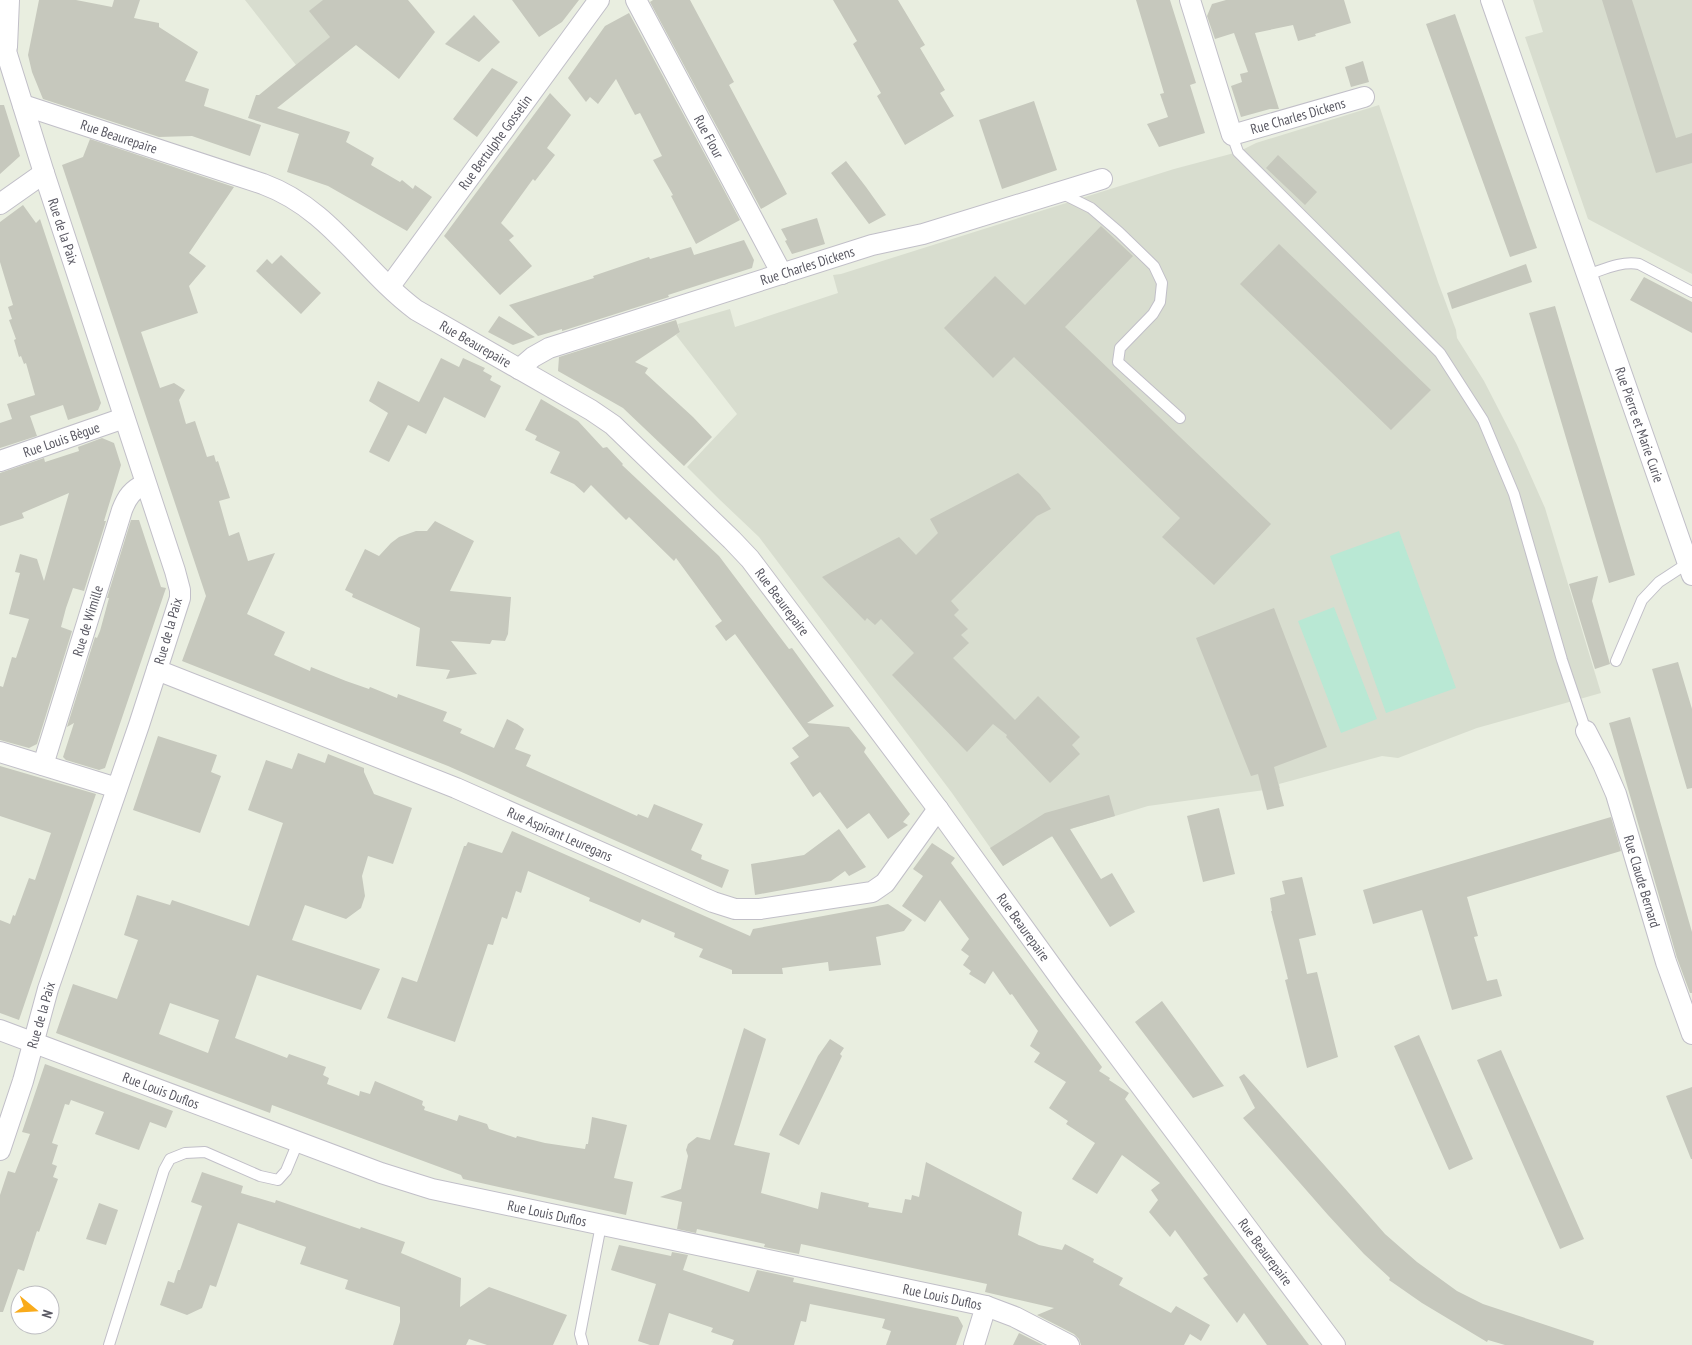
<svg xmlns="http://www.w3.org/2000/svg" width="1692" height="1345" font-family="'PT Sans Narrow',sans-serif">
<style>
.education{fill:#d8ddcf}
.green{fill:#b9e8d4}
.building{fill:#c6c8bd;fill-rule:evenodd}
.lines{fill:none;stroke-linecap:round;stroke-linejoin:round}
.lane-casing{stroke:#c1bfc8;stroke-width:12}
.street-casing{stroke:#c1bfc8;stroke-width:22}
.lane{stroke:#fff;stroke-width:10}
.street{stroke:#fff;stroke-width:20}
.labels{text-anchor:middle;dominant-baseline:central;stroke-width:5;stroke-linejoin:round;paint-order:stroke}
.street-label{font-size:14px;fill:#5a5963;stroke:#fff}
</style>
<rect width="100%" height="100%" fill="#e9eee0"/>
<path class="education" d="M245 0H376L296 65Z
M1533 0H1692V274L1588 219 1525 37 1543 32Z
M1379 105 1438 282 1456 330 1457 338 1484 381 1517 445 1545 508 1601 693 1477 728 1398 758 1382 756 1279 784 1280 788 1148 806 1115 816 1074 828 1049 838 1003 866 952 793 759 537 719 499 687 467 737 414 676 335 680 332 678 324 730 309 735 327 838 293 833 275 841 274 1174 169 1238 152 1256 143Z"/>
<path class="green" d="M1399 531 1456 688 1386 713 1330 556Z
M1334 607 1377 719 1341 733 1298 621Z"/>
<path class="building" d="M39 0H76L112 7 114 0H140L134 18 159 23V27L198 52 185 81 209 89 204 106 261 125 250 156 192 136 159 137 43 99 32 72 28 55Z
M323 0H408L435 32 399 79 356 45 277 108 350 132 346 142 374 158 371 165 400 182 402 180 413 189 415 185 432 197 407 231 328 186 287 172 299 134 248 118 256 95H259L330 37 309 11Z
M512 0H579L562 22 539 37Z
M653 0H690L734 82 729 85 787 194 761 209 650 2Z
M833 0H898L925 45 920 48 945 90 940 93 954 116 905 145 877 96 881 93 853 44 857 41Z
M1136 0H1170L1196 83 1190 85 1205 133 1159 147 1147 124 1168 117 1160 94 1164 93Z
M1226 0H1344L1351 23 1315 34 1316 36 1298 41 1293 25 1255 33 1279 109H1270L1241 117 1231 86 1242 82 1240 74 1248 72 1234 33 1215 39 1207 16 1212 4Z
M1602 0H1632L1676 138 1692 133V163L1656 173Z
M629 13 740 220 696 244 671 196 673 195 653 160 662 156 640 113 635 115 616 79 598 104 590 97 586 102 568 78 605 26Z
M1455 14 1537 248 1510 257 1426 24Z
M474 15 500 42 479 62 445 44Z
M1363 61 1369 82 1351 87 1345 67Z
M492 68 518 82 477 137 453 119Z
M550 93 571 115 547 148 555 155 535 181 533 179 501 223 514 236 509 240 532 266 500 295 444 236Z
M1034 101 1057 170 1002 189 979 120Z
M0 105H4L20 156 0 174Z
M90 139 234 187 189 253 206 266 189 286 198 313 141 332 160 388 174 383 185 390 179 400 186 424 195 421 207 457 214 455 216 462 218 461 230 498 219 501 229 536 239 532 248 561 275 553 247 614 285 632 274 655 310 671 311 667 346 681 369 689 370 687 397 698 398 694 447 712 443 721 462 729 460 733 494 748 507 719 517 724 524 729 515 749 531 755 526 766 637 816 638 814 648 818 654 804 703 824 691 850 702 855 701 859 729 870 722 888 448 766 182 661 206 596 62 165 83 157Z
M1278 155 1317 192 1305 205 1266 168Z
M846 161 866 187 886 215 869 224 831 173Z
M23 205 36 223 40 219 101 403 98 410 68 420 63 405 30 416 37 436 0 448V423L12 419 7 404 35 395 26 363 24 364 21 356 19 357 14 340 16 339 9 320 12 319 8 307 13 305 0 262V222Z
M817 218 825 244 792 254 785 241 787 240 781 229Z
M1101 226 1133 256 1065 327 1271 524 1214 585 1162 537 1180 518 1014 357 993 378 944 328 995 276 1025 305Z
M744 240 754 260 752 268 668 295 669 297 562 331V329L538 336 509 305 594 278 593 276 649 257 650 259 691 247 694 255Z
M1279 244 1431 390 1391 430 1240 284Z
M281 255 321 293 301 314 256 271 267 259 272 264Z
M1526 264 1532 282 1452 309 1447 293Z
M1644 277 1692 302V333L1630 300Z
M1555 306 1635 575 1609 583 1529 313Z
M499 316 535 337 513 345 488 332Z
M676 320 680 332 635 362 648 368 645 373 693 417 712 437 684 466 623 408 558 371 559 357Z
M441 358 459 367 463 358 485 368 483 371 492 376 490 380 501 386 485 418 444 397 426 434 408 425 389 462 369 452 388 413 369 401 378 381 419 402Z
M541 399 578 421 603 448 607 447 623 464 622 465 719 556 789 649 792 648 834 706 807 723 849 727 866 748 864 752 910 814 903 822 908 825 888 839 869 813 847 829 820 792 813 797 790 763 799 757 792 748 809 736 735 634 726 641 715 626 722 621 676 558 674 561 629 517 626 520 591 485 584 493 574 484 550 473 560 452 535 440 537 436 525 430Z
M102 438 114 443 121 465 104 521H106L84 591 73 588 66 608 61 627 72 631 37 744 29 748 0 740V686L3 687 12 657 16 658 29 619 9 614 20 573 15 572 20 554 37 559 44 581 69 493 22 513 24 518 0 526V473L44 458 45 462 79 451 78 447Z
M1018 473 1040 494 1051 509 1037 516 951 601 959 610 954 615 968 629 961 635 969 643 953 658 1015 720 1038 696 1080 737 1072 745 1080 754 1050 783 1006 737 1007 735 993 724 967 752 892 675 914 653 881 619 875 625 867 618 865 621 822 577 899 537 916 555 938 533 930 519Z
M131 520H139L161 587 166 588 105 768 99 770 66 760 63 757 74 723 67 727 95 637 97 638 100 631 109 598H107Z
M435 521 474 541 450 591 511 597 508 634 505 641 492 640 490 644 451 641 477 674 446 679 450 670 416 666 420 628 352 597 353 594 345 590 365 549 379 556 391 543 399 537 416 531H427Z
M1598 576 1592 601 1610 664 1595 669 1569 584Z
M1274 608 1327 747 1274 767 1284 806 1267 810 1258 774 1251 776 1196 638Z
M1678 662 1692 709V788L1687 789 1652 669Z
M1630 717 1692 932V993H1690L1677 958 1609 723Z
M158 736 217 755 211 772 221 776 200 833 133 810Z
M298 753 325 763 328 754 364 768V772L374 794 412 808 393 864 368 856 362 876 365 896 361 908 346 919 305 905 292 940 380 969 361 1010 257 975 235 1038 287 1058 289 1054 326 1067 323 1075 329 1078 327 1084 359 1096 360 1091 370 1094 375 1081 423 1101 422 1105 425 1107 424 1110 457 1121 459 1115 487 1124 489 1129 516 1138 517 1136 545 1143 585 1149 586 1144H588L592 1117 627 1125 614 1178 633 1182 626 1215 463 1179 461 1175 272 1105 270 1113 56 1033 73 984 117 999 138 940 124 935 137 895 170 905 172 900 249 926 283 823 248 810 266 760 292 769ZM170 1003 219 1020 208 1053 159 1034Z
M0 766 96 794 19 1020 0 1013V920L10 924 13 915 15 916 29 878 35 880 51 833 0 816Z
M1109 795 1115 816 1070 829 1101 879 1112 873 1135 912 1110 927 1052 836 1003 866 990 848 1045 813Z
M1219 808 1235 874 1203 882 1187 816Z
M1611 817 1621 851 1467 897 1478 936 1474 937 1487 981 1497 979 1502 996 1452 1010 1422 910 1373 924 1363 890Z
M839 829 866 867 849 876 845 871 831 881 755 895 751 864 804 855Z
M512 831 750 936 753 929 888 904 912 920 904 931 876 937 881 965 829 971 828 962 782 968 783 974H732V970L699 957 703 949 674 937 675 933 642 919 640 923 606 908 589 901 590 898 528 871 521 893 516 891 507 919 502 917 493 945 488 944 455 1042 387 1018 402 977 417 982 464 846H466L468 842 502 853Z
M932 843 955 858 951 863 1102 1067 1099 1071 1110 1078 1109 1080 1129 1093 1125 1099 1309 1345H1267L1244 1313 1237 1323 1203 1278 1208 1275 1175 1230 1170 1237 1149 1212 1158 1200 1151 1190 1160 1183 1122 1155 1097 1194 1072 1179 1095 1143 1066 1124 1068 1121 1049 1108 1066 1082 1034 1062 1040 1053 1030 1046 1038 1031 1012 994 1010 995 993 971 985 984 969 974 971 971 963 965 969 956 961 950 969 939 940 900 925 922 902 906 923 876 913 869Z
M1302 877 1316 935 1299 939 1307 974 1317 972 1338 1057 1307 1068 1285 980 1288 979 1271 911H1272L1270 898 1285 894 1282 881Z
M1162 1001 1192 1042 1224 1086 1193 1098 1135 1022Z
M744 1028 766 1039 734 1145 770 1153 761 1193 818 1209 821 1192 869 1203 868 1207 902 1213 905 1199 911 1200 912 1195 919 1197 926 1162 1022 1212 1018 1235 1039 1245 1062 1250 1065 1244 1094 1259 1093 1262 1123 1278 1119 1285 1171 1313 1176 1306 1210 1325 1201 1341 1190 1334 1184 1345H1081L1079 1339 1074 1334 1037 1315 1054 1308 985 1292 987 1284 801 1244 799 1254 764 1247 765 1244 697 1229 696 1233 677 1229 682 1202 660 1197 681 1189 688 1156 686 1150 688 1144 697 1137 710 1140Z
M1419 1035 1473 1159 1449 1170 1394 1046Z
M830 1039 844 1048 840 1054 842 1056 799 1145 779 1135 818 1056Z
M1501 1050 1584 1239 1560 1249 1477 1060Z
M45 1064 173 1111 166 1128 150 1122 139 1150 95 1134 104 1112 71 1100 69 1105 65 1104 52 1143 58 1145 52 1164 57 1166 53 1177 58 1179 39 1232 37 1231 24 1271 18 1269 3 1312H0V1195L8 1171 15 1173 30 1134 22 1132Z
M1244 1074 1385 1234 1417 1262 1457 1291 1483 1304 1594 1341 1593 1345H1505L1488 1340 1487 1342 1422 1303 1389 1280 1390 1278 1364 1254 1328 1215 1243 1118 1255 1108 1239 1077Z
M1692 1087V1159H1691L1666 1096Z
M202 1172 243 1186 241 1193 275 1203 276 1200 360 1229 361 1227 405 1242 401 1253 461 1278 460 1307 489 1287 567 1315 553 1345H487L469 1339 466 1345H393L400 1322V1307L345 1289 348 1280 300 1264 306 1247 238 1223 216 1287 210 1285 202 1308 187 1315 160 1305 168 1281 174 1283 178 1270H180L202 1206 191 1202Z
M99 1203 118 1210 106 1245 86 1239Z
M619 1245 671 1256 672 1252 688 1255 683 1270 749 1292 757 1270 794 1278 793 1282 958 1317 963 1326 956 1345H886L891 1331 882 1328 885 1319 810 1304 806 1322 801 1321 794 1345H732L734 1340 711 1332 713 1328 669 1313 659 1345H650L638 1341 656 1284 611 1270Z
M1019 1333 1043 1345H1013Z"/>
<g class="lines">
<g class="lane-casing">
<path id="lane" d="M1232 135 1238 152 1440 353 1483 420 1514 494 1562 660 1586 731
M1059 192 1091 208 1119 232 1154 266 1162 283 1160 302 1153 314 1120 348 1118 362 1180 418
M1587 275C1605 269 1621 261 1639 264L1692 292
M1616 661 1642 600 1659 582 1688 563
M109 1345 164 1170 170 1159 185 1153 205 1152 260 1176 278 1180 286 1171 298 1142
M583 1345 580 1334 601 1225"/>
</g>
<g class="street-casing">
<g id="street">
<path id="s1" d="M636 0 782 274"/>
<path id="s2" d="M1190 0 1232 135 1364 97"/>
<path id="s3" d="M1491 0 1692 575"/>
<path id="s4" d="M0 32 44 173 175 571 180 590V598L139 725 48 989 23 1081 0 1150"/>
<path d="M7 47 9 0"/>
<path id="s5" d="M23 105 263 184C331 209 361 269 416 310L591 410 613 425 732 540 750 559 938 809 1068 989 1335 1345"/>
<path d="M0 204 44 173"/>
<path id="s6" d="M390 286 599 0"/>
<path id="s7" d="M519 369 533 357 549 348 872 245 923 234 1102 179"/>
<path id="s8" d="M0 461 124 418"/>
<path id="s9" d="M157 670 456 788 713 902 735 909H760L872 892 885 883 938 809"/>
<path id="s10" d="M1586 731 1603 764 1616 794 1666 962 1692 1034"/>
<path d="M0 752 117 788"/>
<path id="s11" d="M43 765 122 510C127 497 132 490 145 484"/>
<path id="s12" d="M0 1030 381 1173 432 1189 986 1306 1015 1317 1069 1345"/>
<path d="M974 1345 986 1306"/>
</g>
</g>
<use href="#lane" class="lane"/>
<use href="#street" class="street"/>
</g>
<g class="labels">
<g class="street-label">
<text stroke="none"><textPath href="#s2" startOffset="210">Rue Charles Dickens</textPath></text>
<text stroke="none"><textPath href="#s5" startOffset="101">Rue Beaurepaire</textPath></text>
<text stroke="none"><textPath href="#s1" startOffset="155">Rue Flour</textPath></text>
<text stroke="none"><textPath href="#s6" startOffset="178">Rue Bertulphe Gosselin</textPath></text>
<text stroke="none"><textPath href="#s4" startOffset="209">Rue de la Paix</textPath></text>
<text stroke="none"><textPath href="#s7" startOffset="308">Rue Charles Dickens</textPath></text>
<text stroke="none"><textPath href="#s5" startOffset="521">Rue Beaurepaire</textPath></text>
<text stroke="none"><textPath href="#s3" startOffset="450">Rue Pierre et Marie Curie</textPath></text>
<text stroke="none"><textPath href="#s8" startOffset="65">Rue Louis Bègue</textPath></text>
<text stroke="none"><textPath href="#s5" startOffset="926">Rue Beaurepaire</textPath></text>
<text stroke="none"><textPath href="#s11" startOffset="151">Rue de Wimille</textPath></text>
<text transform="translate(168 631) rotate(-74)">Rue de la Paix</text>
<text stroke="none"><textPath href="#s9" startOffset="435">Rue Aspirant Leuregans</textPath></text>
<text stroke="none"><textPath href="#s10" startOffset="161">Rue Claude Bernard</textPath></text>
<text stroke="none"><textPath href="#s5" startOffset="1331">Rue Beaurepaire</textPath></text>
<text transform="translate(41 1015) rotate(-74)">Rue de la Paix</text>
<text stroke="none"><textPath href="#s12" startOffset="172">Rue Louis Duflos</textPath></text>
<text stroke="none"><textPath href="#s12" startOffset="578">Rue Louis Duflos</textPath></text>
<text stroke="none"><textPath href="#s5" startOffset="1736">Rue Beaurepaire</textPath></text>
<text stroke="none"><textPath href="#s12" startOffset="982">Rue Louis Duflos</textPath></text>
</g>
</g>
<g transform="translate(35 1310) rotate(108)"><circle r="24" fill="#ffffff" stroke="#bdbdc1"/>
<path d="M0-4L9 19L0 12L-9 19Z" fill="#f9ab1b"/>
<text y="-8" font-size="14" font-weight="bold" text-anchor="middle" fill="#5a5963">N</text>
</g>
</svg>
